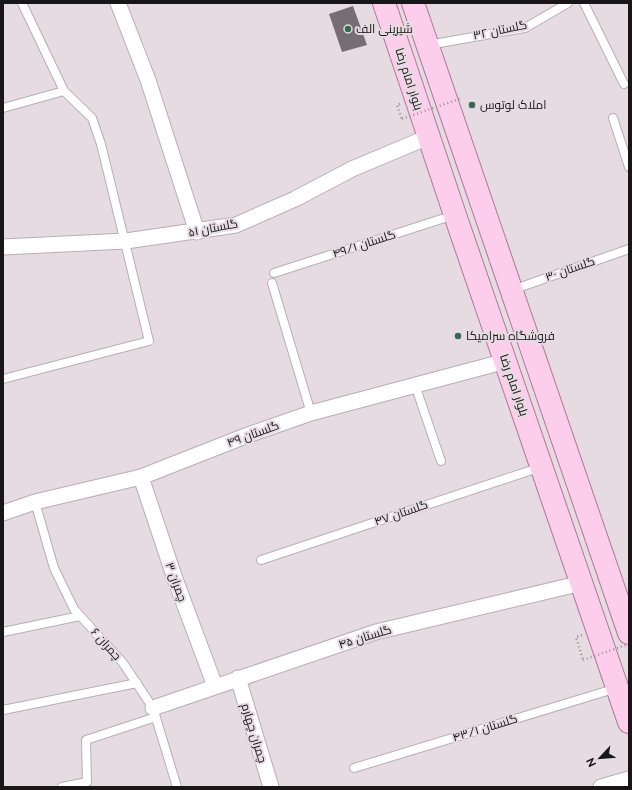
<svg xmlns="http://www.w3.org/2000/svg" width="632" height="790" font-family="Raleway,Cairo,sans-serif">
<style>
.building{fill:#776e73}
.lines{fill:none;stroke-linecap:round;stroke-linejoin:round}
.service-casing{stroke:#b8aeb4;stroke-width:10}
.minor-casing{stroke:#b8aeb4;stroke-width:17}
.primary-casing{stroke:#ad7999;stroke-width:24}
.path{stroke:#999196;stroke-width:2.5;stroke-dasharray:1 3;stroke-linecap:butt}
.service{stroke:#fff;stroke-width:8}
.minor{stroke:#fff;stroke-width:15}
.primary{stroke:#fdceeb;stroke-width:22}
.path-bridge{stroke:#999196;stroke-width:2.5;stroke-dasharray:1 3;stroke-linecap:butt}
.poi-dot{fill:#336a51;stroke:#e5dbe1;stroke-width:1.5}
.labels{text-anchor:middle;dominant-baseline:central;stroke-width:4;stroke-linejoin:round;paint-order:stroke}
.poi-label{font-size:12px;fill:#191618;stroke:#e5dbe1;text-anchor:start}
.street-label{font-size:12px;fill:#191618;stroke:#e5dbe1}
</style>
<rect width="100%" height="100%" fill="#e5dbe1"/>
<path class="building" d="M353 6 367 45 342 52 329 14Z"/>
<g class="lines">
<g class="service-casing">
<path id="service" d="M584 3 624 84
M428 45 525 28 568 3
M3 108 64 91 22 3
M613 118 629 167
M274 273 454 215
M272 283 311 413
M512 290 629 249
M3 379 149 341 101 144 92 118 64 91
M415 385 441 461
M35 502 54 568 74 609 123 663 153 708 177 787
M261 560 541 467
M3 632 80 616
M3 710 137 683
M354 768 617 688
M62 787 87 782 86 740 156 717"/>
</g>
<g class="minor-casing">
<path id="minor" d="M118 3 148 80 197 232
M3 247 126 241 236 225 295 199 352 169 428 137
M141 477 175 579 215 686
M3 513 35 502 141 477 248 435 311 413 506 361
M238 678 271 787
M153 708 376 632 582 583
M601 787 629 779"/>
</g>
<g class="primary-casing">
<path id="primary" d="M384 3 455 215 629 722
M413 3 629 633"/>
</g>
<path class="path" d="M400 104 397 105 402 119
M582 635 576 637 583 660"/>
<use href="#service" class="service"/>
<use href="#minor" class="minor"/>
<use href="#primary" class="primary"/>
<path class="path-bridge" d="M402 119 462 98
M583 660 629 644"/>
</g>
<g class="poi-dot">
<circle cx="348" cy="29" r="4"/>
<circle cx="472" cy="105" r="4"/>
<circle cx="458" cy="336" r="4"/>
</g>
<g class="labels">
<g class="poi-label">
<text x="356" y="29">شیرینی الف</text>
<text x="480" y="105">املاک لوتوس</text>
<text x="466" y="336">فروشگاه سراميكا</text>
</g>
<g class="street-label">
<text transform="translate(500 30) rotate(-12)">گلستان ۳۲</text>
<text transform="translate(409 79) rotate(72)">بلوار امام رضا</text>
<text transform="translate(213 228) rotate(-11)">گلستان ۵۱</text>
<text transform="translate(364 244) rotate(-18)">گلستان ۴۹/۱</text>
<text transform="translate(570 269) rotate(-19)">گلستان ۳۰</text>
<text transform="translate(514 385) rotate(71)">بلوار امام رضا</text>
<text transform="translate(253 434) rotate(-20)">گلستان ۴۹</text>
<text transform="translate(401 513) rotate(-19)">گلستان ۴۷</text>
<text transform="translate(176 582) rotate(70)">چمران ۳</text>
<text transform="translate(365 637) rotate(-17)">گلستان ۴۵</text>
<text transform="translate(106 644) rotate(48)">چمران ۶</text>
<text transform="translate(485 728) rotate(-17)">گلستان ۴۳/۱</text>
<text transform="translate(254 733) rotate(73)">چمران چهارم</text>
</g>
</g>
<rect width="632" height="790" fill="none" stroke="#191618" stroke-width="8"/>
<g transform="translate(600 758) rotate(244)" stroke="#e5dbe1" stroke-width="3" paint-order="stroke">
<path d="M0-3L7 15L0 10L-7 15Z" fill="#191618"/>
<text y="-6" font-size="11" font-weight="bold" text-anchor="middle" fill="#191618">N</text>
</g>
</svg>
